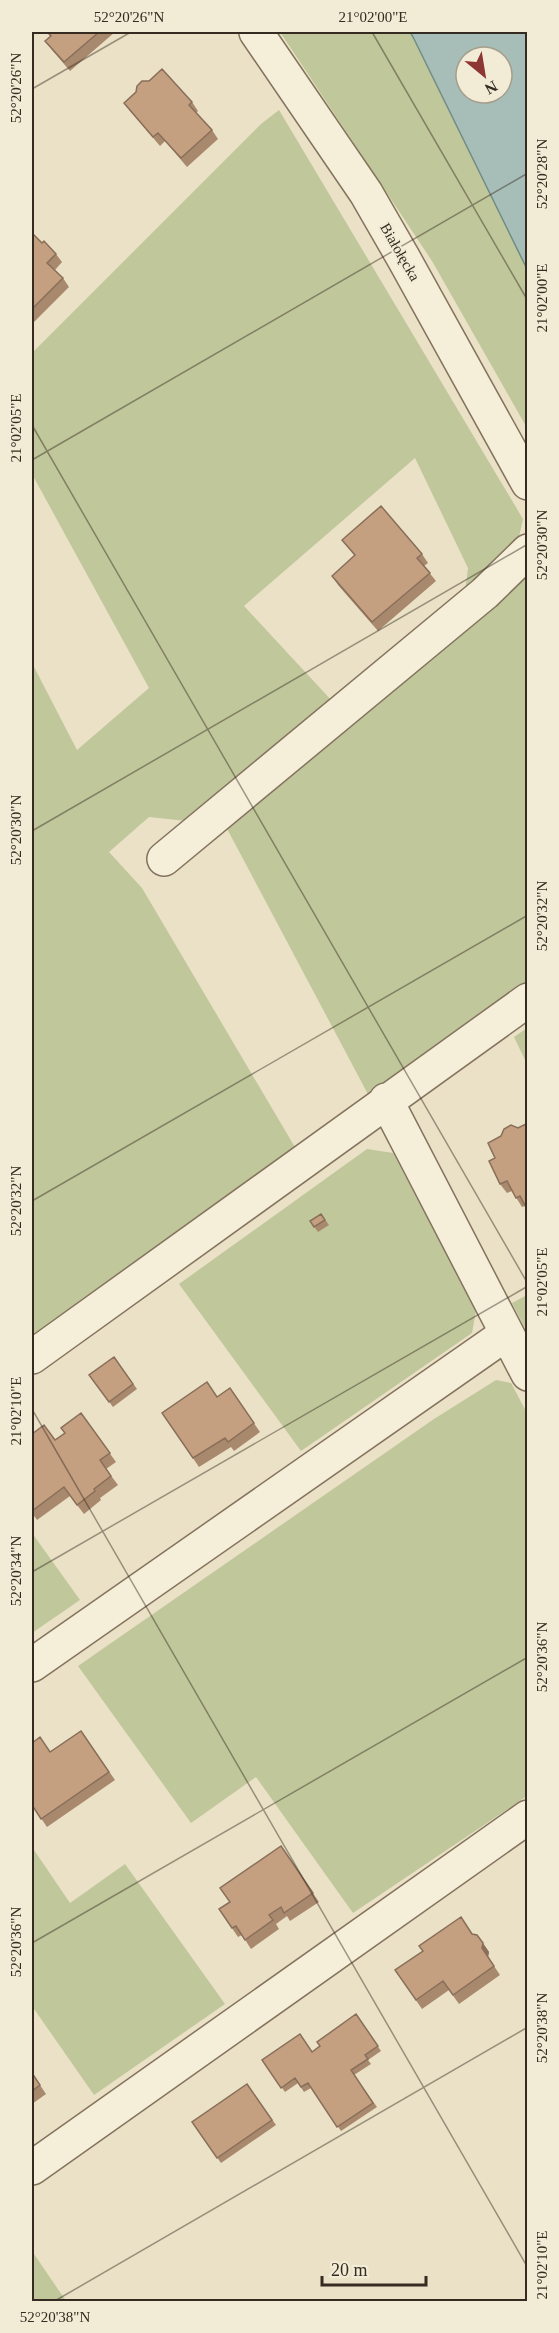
<svg xmlns="http://www.w3.org/2000/svg" width="559" height="2333" font-family="'Times New Roman',serif">
<style>
.green{fill:#c0c79b}
.water{fill:#a7beb8;stroke:#6f8b85;stroke-width:1.5;fill-rule:evenodd}
.lines{fill:none;stroke-linecap:round;stroke-linejoin:round}
.minor-casing{stroke:#84735e;stroke-width:36}
.minor{stroke:#f5eed9;stroke-width:33}
.wall{fill:#a9896e}
.shaded-wall{fill:#896f5a}
.building{fill:#c49f80;stroke:#896f5a;stroke-width:1.5}
.ticks{fill:none;stroke:#352b20;stroke-width:1.5;stroke-opacity:0.45}
.labels{text-anchor:middle;dominant-baseline:central;stroke-width:4.5;stroke-linejoin:round;paint-order:stroke}
.street-label{font-size:15px;fill:#352b20;stroke:#f2ebd5}
.neatline{fill:none;stroke:#352b20;stroke-width:2}
.ticks-label{font-size:15px;text-anchor:middle;fill:#352b20}
</style>
<rect width="100%" height="100%" fill="#eae1c6"/>
<path class="green" d="M280 32H410L527 269V428L432 261Z
M279 110 523 519 518 541 465 593 468 568 415 458 244 606 333 702 187 821 149 817 109 852 142 888 296 1149 32 1343V663L77 750 149 688 32 474V353L261 124Z
M527 576V982L370 1098 225 825Z
M527 1028V1064L514 1037Z
M367 1149 393 1153 476 1311 472 1333 301 1451 179 1284Z
M527 1295V1332L512 1303Z
M496 1380 511 1383 527 1413V1796L353 1913 256 1777 191 1823 78 1666 434 1419Z
M32 1533 80 1600 32 1633Z
M32 1847 70 1903 125 1864 225 2004 94 2095 32 2006Z
M32 2251 66 2301H32Z"/>
<path class="water" d="M410 32H527V269L413 37ZM466 57H502V93H466Z"/>
<g class="lines">
<g class="minor-casing">
<path id="minor" d="M256 32 366 193 404 259 528 483
M164 859 485 593 528 551
M386 1100 528 1374
M32 1357 528 1000
M32 1665 506 1334
M32 2168 528 1817"/>
</g>
<use href="#minor" class="minor"/>
</g>
<path class="wall" d="M46 32H115L70 71 52 50 45 41 50 36Z
M136 92 192 102 198 111 196 113 212 130 218 139 187 167 165 141 160 146 131 112 124 103Z
M32 233 42 243 56 254 62 262 55 270 63 278 69 287 32 324Z
M342 540 422 554 428 563 424 566 436 581 378 631 338 585 332 576 355 556Z
M501 1136 525 1206 522 1207 512 1191 507 1193 500 1184Z
M321 1214 329 1225 318 1232 310 1221Z
M114 1357 137 1389 113 1407 89 1375Z
M230 1388 260 1432 234 1451 231 1447 199 1467 162 1413 217 1397Z
M81 1413 116 1462 106 1469 118 1485 100 1498 101 1500 84 1514 70 1496 37 1520 32 1513V1434L55 1440 65 1433Z
M81 1731 115 1780 47 1827 32 1805 50 1752Z
M281 1846 319 1902 290 1921 287 1916 276 1924 279 1929 251 1949 242 1935 238 1937 219 1909 230 1902Z
M472 1934 477 1935 483 1944 489 1952 488 1957 500 1975 459 2004 449 1990 422 2009 395 1970Z
M356 2014 381 2051 368 2060 371 2064 354 2075 377 2107 341 2131 311 2088 304 2092 298 2083 285 2092 262 2060 312 2052Z
M32 2073 46 2094 32 2104Z
M247 2084 276 2125 221 2163 192 2122Z"/>
<path class="shaded-wall" d="M483 1943 489 1952 488 1957 482 1948Z"/>
<path class="building" d="M48 32H99L64 62 45 41 51 36Z
M162 69 192 102 189 105 212 130 181 158 158 133 153 137 124 103 136 92 137 86 142 81H149Z
M32 233 42 243 44 241 56 254 47 263 63 278 32 309Z
M381 506 422 554 417 558 430 573 372 622 332 576 355 555 342 540Z
M528 1123V1211L520 1196 516 1198 507 1181 500 1184 489 1161 495 1158 488 1143 501 1136 504 1129 511 1125 518 1128Z
M321 1214 325 1220 314 1227 310 1221Z
M114 1357 133 1384 109 1402 89 1375Z
M207 1382 217 1397 230 1388 254 1423 228 1442 225 1438 193 1458 162 1413Z
M81 1413 110 1453 100 1460 111 1476 94 1489 95 1491 77 1505 64 1487 32 1511V1434L44 1425 55 1440 65 1433 61 1428Z
M81 1731 109 1772 41 1819 32 1805V1743L40 1737 50 1752Z
M281 1846 313 1893 284 1913 281 1907 269 1915 273 1920 245 1940 236 1926 232 1928 219 1909 230 1902 220 1888Z
M461 1917 472 1934 477 1935 483 1943 482 1948 494 1966 453 1995 443 1981 416 2000 395 1970 423 1951 419 1946Z
M356 2014 378 2046 365 2055 368 2059 351 2070 373 2103 337 2127 308 2083 301 2087 295 2078 281 2088 262 2060 300 2034 312 2052 320 2046 317 2042Z
M32 2073 40 2085 32 2091Z
M247 2084 272 2120 217 2158 192 2122Z"/>
<path class="ticks" d="M372 32 528 301M32 89 131 32M32 425 528 1284M32 460 528 173M32 831 528 544M32 1201 528 915M32 1409 528 2268M32 1572 528 1286M32 1943 528 1657M53 2302 528 2027"/>
<g class="labels">
<g class="street-label">
<text transform="translate(400 252) rotate(60)">Białołęcka</text>
</g>
</g>
<rect width="559" height="2333" fill="none" stroke="#f2ebd5" stroke-width="66"/>
<g transform="translate(484 75) rotate(150)"><circle r="28" fill="#f2ebd5" stroke="#a69e8d" stroke-width="1.5"/>
<path d="M0-4.5L10 22L0 15L-10 22Z" fill="#8d3634"/>
<text y="-9" font-size="16" font-weight="bold" text-anchor="middle" fill="#352b20">N</text>
</g>
<path d="M322 2276v9h104v-9" fill="none" stroke="#352b20" stroke-width="3"/>
<text x="331" y="2276" font-size="18" fill="#352b20" stroke="#f2ebd5" stroke-width="4.5" paint-order="stroke">20 m</text>
<rect x="33" y="33" width="493" height="2267" class="neatline"/>
<g class="ticks-label">
<text x="129" y="22">52°20'26"N</text>
<text x="373" y="22">21°02'00"E</text>
<text transform="translate(16 88) rotate(-90)" y="5">52°20'26"N</text>
<text transform="translate(542 174) rotate(-90)" y="5">52°20'28"N</text>
<text transform="translate(542 298) rotate(-90)" y="5">21°02'00"E</text>
<text transform="translate(16 428) rotate(-90)" y="5">21°02'05"E</text>
<text transform="translate(542 545) rotate(-90)" y="5">52°20'30"N</text>
<text transform="translate(16 830) rotate(-90)" y="5">52°20'30"N</text>
<text transform="translate(542 916) rotate(-90)" y="5">52°20'32"N</text>
<text transform="translate(16 1201) rotate(-90)" y="5">52°20'32"N</text>
<text transform="translate(542 1282) rotate(-90)" y="5">21°02'05"E</text>
<text transform="translate(16 1411) rotate(-90)" y="5">21°02'10"E</text>
<text transform="translate(16 1571) rotate(-90)" y="5">52°20'34"N</text>
<text transform="translate(542 1657) rotate(-90)" y="5">52°20'36"N</text>
<text transform="translate(16 1942) rotate(-90)" y="5">52°20'36"N</text>
<text transform="translate(542 2028) rotate(-90)" y="5">52°20'38"N</text>
<text transform="translate(542 2265) rotate(-90)" y="5">21°02'10"E</text>
<text x="55" y="2322">52°20'38"N</text>
</g>
</svg>
